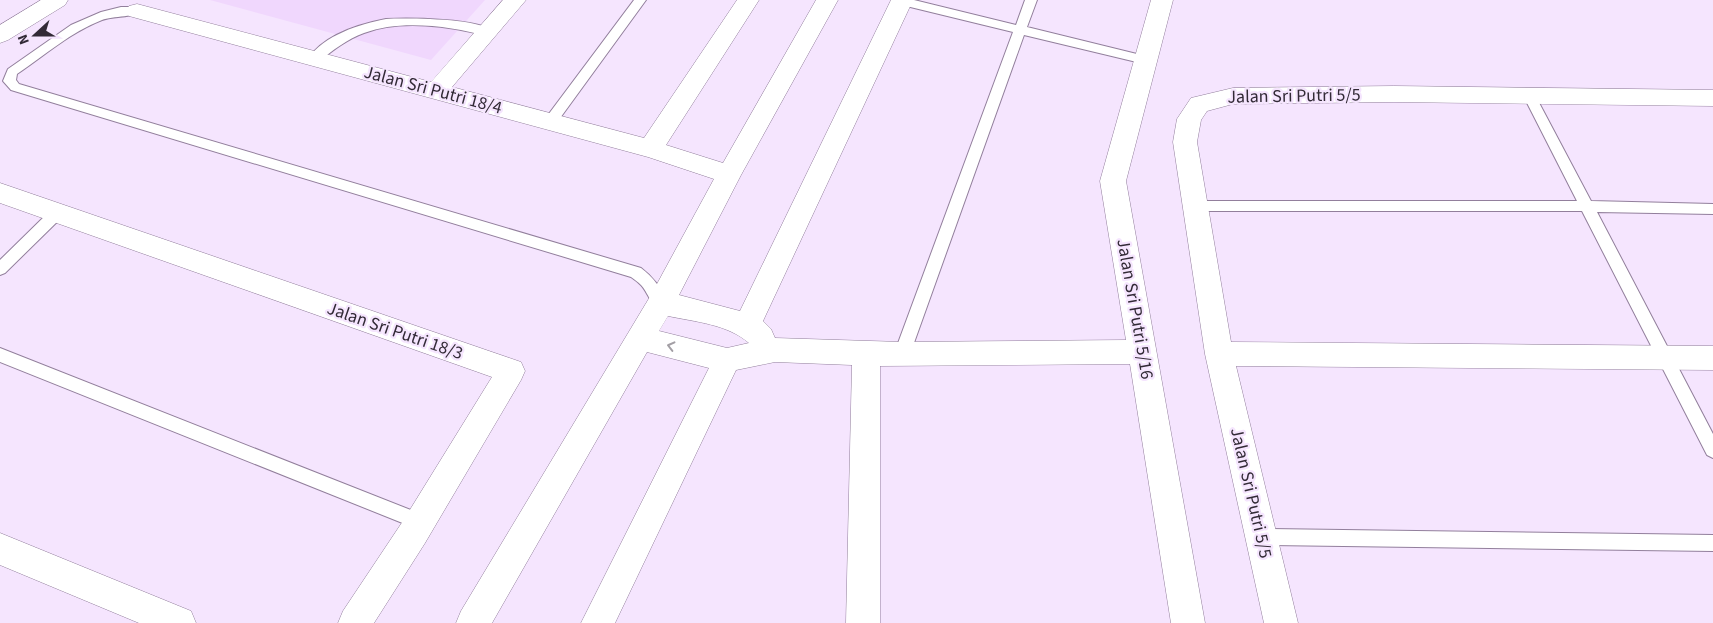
<svg xmlns="http://www.w3.org/2000/svg" width="1713" height="623" font-family="'Source Sans 3',sans-serif">
<style>
.built{fill:#f0d7fd}
.lines{fill:none;stroke-linecap:round;stroke-linejoin:round}
.lane-casing{stroke:#927f9c;stroke-width:2}
.street-casing{stroke:#927f9c;stroke-width:1}
.secondary-casing{stroke:#927f9c;stroke-width:1}
.lane{fill:#fff;fill-rule:evenodd}
.street{fill:#fff;fill-rule:evenodd}
.secondary{fill:#fff;fill-rule:evenodd}
.oneway{stroke:#a39fa5}
.labels{text-anchor:middle;dominant-baseline:central;stroke-width:4.5;stroke-linejoin:round;paint-order:stroke}
.street-label{font-size:18px;fill:#322a36;stroke:#f5e5fe}
</style>
<rect width="100%" height="100%" fill="#f5e5fe"/>
<path class="built" d="M210 0H485L431 60Z"/>
<g class="lines">
<g class="lane-casing">
<path id="lane" d="M634 0H646L555 125H545L543 122 545 119Z
M897 0H914L1016 25 1025 0H1037L1027 27 1145 56 1151 60 1145 64 1024 35 910 354 907 359 902 361 897 359 894 354 1013 32 898 4Z
M121 7H137L143 11C138 17 112 16 102 20 71 32 45 55 17 74L16 80 19 84 641 268C653 277 662 289 668 303L666 307C652 312 649 293 641 285 638 282 634 279 631 277L11 90 3 81 8 69 71 25 101 12Z
M386 19C405 18 483 18 493 32L487 36C451 26 400 19 364 33 347 39 332 51 318 62L314 63 308 59C324 35 360 24 386 19Z
M1530 92 1536 97 1591 201 1713 204V214L1597 212 1713 434V458L1707 455 1582 211H1195L1190 210 1188 206 1190 202 1195 201H1577L1524 97Z
M56 209 61 210 63 214 61 218 5 273 0 275V260L51 210Z
M0 348 426 516 429 522 426 528 420 530 0 362Z
M1262 529 1713 535V551L1262 545 1256 543 1253 537 1256 531Z"/>
</g>
<g class="street-casing">
<path id="street" d="M503 0H526L452 87 644 138 737 0H759L666 145 723 163 816 0H838L741 175 679 295 740 311 891 0H913L763 321 771 329 775 338 902 342 1126 340 1100 181 1151 0H1173L1126 181 1205 623H1171L1130 364 880 366V623H846L852 365 775 362 736 370 615 623H581L709 368 647 352 492 623H456L461 611 651 295 714 179 648 157 129 16 126 11 129 6 137 4 431 82ZM668 316C696 322 727 324 749 343L727 348 659 331Z
M1394 86 1713 90V106L1394 102 1233 104 1207 111 1201 120 1197 142 1231 342 1713 346V370L1236 366 1298 623H1264L1205 354 1173 142 1177 119 1191 98 1233 88Z
M0 183 521 362 525 371 521 380 425 543 374 623H338L343 611 403 521 492 377 0 203Z
M0 533 191 611 196 623H139L0 565Z"/>
</g>
<g class="secondary-casing">
<path id="secondary" d="M41 0H68L65 5 8 40 0 43V25Z"/>
</g>
<use href="#lane" class="lane"/>
<use href="#street" class="street"/>
<use href="#secondary" class="secondary"/>
</g>
<defs><path id="oneway-chevron" d="M-2-3.5L2.5 0L-2 3.5" fill="none" stroke-width="1.6" stroke-linecap="round" stroke-linejoin="round" transform="scale(1.25)"/></defs>
<use class="oneway" href="#oneway-chevron" transform="translate(671 346) rotate(-166)"/>
<g class="labels">
<g class="street-label">
<text transform="translate(433 90) rotate(15)">Jalan Sri Putri 18/4</text>
<text transform="translate(1294 96) rotate(-1)">Jalan Sri Putri 5/5</text>
<text transform="translate(1135 309) rotate(80)">Jalan Sri Putri 5/16</text>
<text transform="translate(395 331) rotate(19)">Jalan Sri Putri 18/3</text>
<text transform="translate(1251 493) rotate(77)">Jalan Sri Putri 5/5</text>
</g>
</g>
<g transform="translate(35 35) rotate(249)" stroke="#f5e5fe" stroke-width="4" paint-order="stroke">
<path d="M0-4L9 19L0 12L-9 19Z" fill="#322a36"/>
<text y="-8" font-size="14" font-weight="bold" text-anchor="middle" fill="#322a36">N</text>
</g>
</svg>
